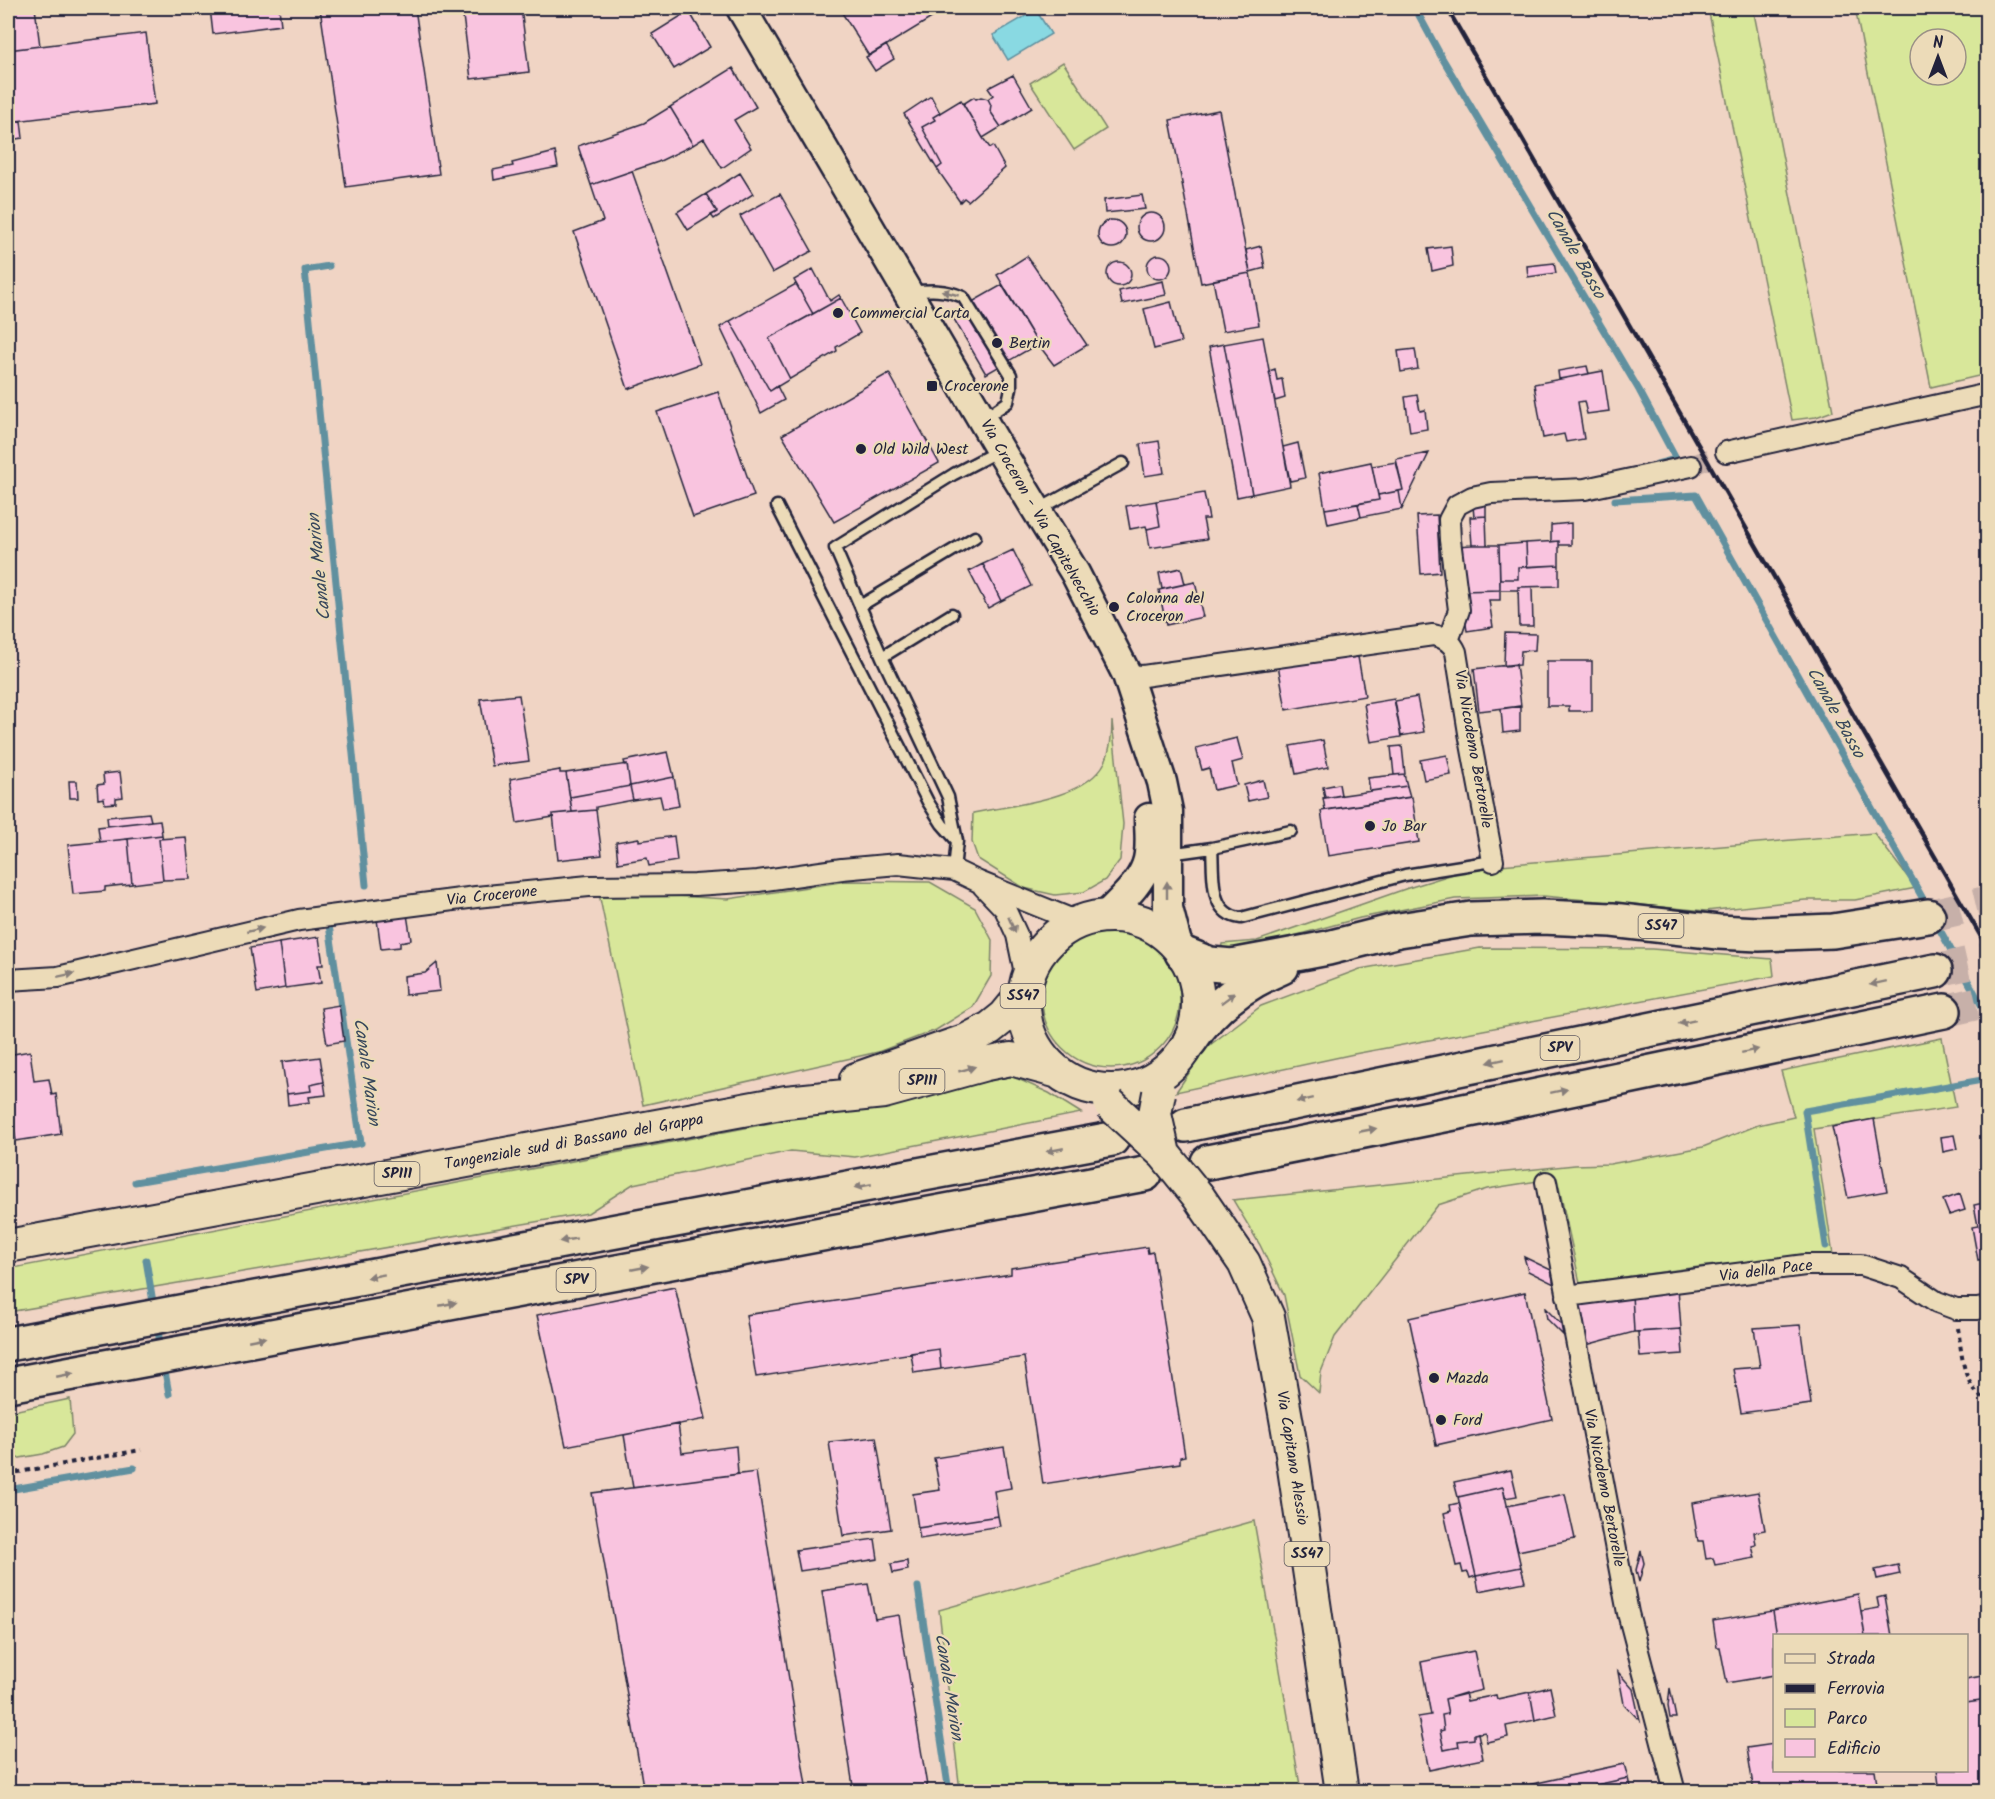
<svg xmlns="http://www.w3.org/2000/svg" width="1995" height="1799" font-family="Kalam,sans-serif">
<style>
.green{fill:#d8e79a;stroke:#7d846a;stroke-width:1.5;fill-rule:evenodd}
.water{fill:#89d9e2;stroke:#60909f;stroke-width:1.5}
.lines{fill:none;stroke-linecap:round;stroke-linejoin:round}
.stream{stroke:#60909f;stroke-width:7}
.building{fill:#f9c4df;stroke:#22223b;stroke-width:1.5}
.minor-tunnel{stroke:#c7b0a9;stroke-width:20;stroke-dasharray:20 10;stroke-linecap:butt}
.trunk-tunnel{stroke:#c7b0a9;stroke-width:33;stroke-dasharray:33 16;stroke-linecap:butt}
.motorway-tunnel{stroke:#c7b0a9;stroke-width:33;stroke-dasharray:33 16;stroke-linecap:butt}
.service-casing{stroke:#22223b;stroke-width:15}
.minor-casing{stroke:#22223b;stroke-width:24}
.secondary-casing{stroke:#22223b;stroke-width:33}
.primary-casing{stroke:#22223b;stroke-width:36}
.trunk-casing{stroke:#22223b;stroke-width:38}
.motorway-casing{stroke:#22223b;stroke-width:38}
.path{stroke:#22223b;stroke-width:4;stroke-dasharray:4.5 4.5;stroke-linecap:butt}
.service{stroke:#ecdbb8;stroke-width:10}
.minor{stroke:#ecdbb8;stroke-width:20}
.secondary{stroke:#ecdbb8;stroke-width:28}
.primary{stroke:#ecdbb8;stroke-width:32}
.trunk{stroke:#ecdbb8;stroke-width:33}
.motorway{stroke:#ecdbb8;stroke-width:33}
.rail{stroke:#22223b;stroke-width:4.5}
.primary-bridge-casing{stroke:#22223b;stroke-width:36;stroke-linecap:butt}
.primary-bridge{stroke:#ecdbb8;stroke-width:32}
.oneway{fill:#877e7a}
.poi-dot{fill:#22223b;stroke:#ecdbb8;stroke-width:2}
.labels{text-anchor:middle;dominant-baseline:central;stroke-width:4.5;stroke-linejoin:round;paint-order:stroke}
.shield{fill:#ecdbb8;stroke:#5f5a60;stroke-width:1.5}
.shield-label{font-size:15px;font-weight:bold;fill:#22223b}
.poi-label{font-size:16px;fill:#22223b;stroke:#ecdbb8;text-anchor:start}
.street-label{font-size:16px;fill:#22223b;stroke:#ecdbb8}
.water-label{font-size:18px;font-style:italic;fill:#37475c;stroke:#ecdbb8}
</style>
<rect width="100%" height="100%" fill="#f0d4c4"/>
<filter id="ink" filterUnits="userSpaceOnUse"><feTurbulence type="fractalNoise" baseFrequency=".0167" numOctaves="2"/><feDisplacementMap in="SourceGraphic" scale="12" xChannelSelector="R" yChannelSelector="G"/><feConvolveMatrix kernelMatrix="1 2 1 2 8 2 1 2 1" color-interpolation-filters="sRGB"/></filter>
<g filter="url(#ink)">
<path class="green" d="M1708 8H1753L1833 411 1816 417 1792 420Z
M1855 8H1987V374L1931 387ZM1920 39H1956V75H1920Z
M1063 62 1106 129 1074 150 1030 83Z
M1112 721 1123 824 1120 860 1105 880 1084 892 1055 895 1024 888 978 859 972 842 973 813C1010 805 1086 800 1105 762 1111 749 1112 735 1112 721Z
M1874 833 1916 888 1855 900H1805L1706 911 1543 896 1455 899 1360 918 1237 951 1221 949 1222 944 1257 941 1408 888 1476 867Z
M847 881 930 882 975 908 992 940 991 976 973 1007 936 1030 878 1052 643 1105 598 889 644 888 676 896 728 899Z
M1042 999a69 69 0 1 1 138 0a69 69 0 1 1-138 0Z
M1480 948 1652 949 1772 959 1774 976 1354 1054 1176 1092 1206 1048 1261 1006 1360 969Z
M1942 1038 1956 1107 1814 1129 1833 1255 1706 1266 1580 1283 1557 1178 1487 1189 1438 1205 1335 1337 1321 1372 1319 1393 1300 1375 1284 1295 1260 1245 1233 1200 1575 1165 1610 1164 1703 1147 1758 1125 1794 1117 1781 1071Z
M1009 1075 1049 1093 1081 1113 855 1157 791 1151 633 1184 588 1213 8 1312V1269L870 1104Z
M70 1399 73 1434 63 1447 43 1454 8 1460V1412Z
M1254 1521 1301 1791H960L939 1610Z"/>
<path class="water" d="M1036 10 1051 34 1008 60 993 35Z"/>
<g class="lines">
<path class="stream" d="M1415 8 1441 56 1639 390 1676 459 1657 464
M329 266 305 270 366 885
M1615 500 1696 495 1927 906
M1935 921 1988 1017
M135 1182 361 1143 329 925 335 924
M1826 1246 1805 1111 1988 1079
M146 1260 154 1308
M157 1325 161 1349
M164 1366 169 1394
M8 1490 134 1468
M918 1587 949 1792"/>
</g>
<path class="building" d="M8 8H35L40 46 8 50Z
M210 8H279L281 25 213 34Z
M320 8H415L439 174 346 187Z
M462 8H521L529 72 471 79Z
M839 8H948L869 56Z
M689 11 710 47 674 69 652 34Z
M146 33 155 104 8 122V50Z
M886 45 894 59 875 71 866 57Z
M733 68 756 107 734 120 751 148 722 168 704 138 693 145 670 107Z
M1013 75 1032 108 1001 127 990 111 991 105 988 99 993 95 988 88Z
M931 96 940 113 933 117 935 120 922 127 942 165 937 169 904 114Z
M974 97 976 99 981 97 988 99 991 105 990 111 1001 127 983 138 963 104Z
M961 100 983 138 990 148 993 146 1005 168 968 201 964 198 960 202 937 169 942 165 922 127 935 120 933 117Z
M670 107 693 145 658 162 591 185 578 146 644 123Z
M1219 110 1250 273 1201 283 1170 120Z
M21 121 23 138 8 140V122Z
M555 152 558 167 494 180 493 170 513 166 512 163Z
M632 171 700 364 628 389 574 232 603 221 591 185Z
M740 173 753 194 714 219 711 215 717 212 706 194Z
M706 194 717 212 688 230 677 212Z
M780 194 812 251 772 273 740 216Z
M1142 195 1145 209 1105 213 1104 200Z
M1137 227a14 14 0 1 1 28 0a14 14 0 1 1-28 0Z
M1098 234a14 14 0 1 1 28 0a14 14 0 1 1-28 0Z
M1261 246 1265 268 1250 272 1246 250Z
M1451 246 1453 266 1432 271 1428 249Z
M1147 267a12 12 0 1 1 24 0a12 12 0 1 1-24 0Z
M1027 256 1087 345 1054 365 1038 344 997 275Z
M1107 274a12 12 0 1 1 24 0a12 12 0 1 1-24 0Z
M1554 263 1556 273 1528 277 1527 266Z
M813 269 830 301 839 295 841 298 813 314 794 280Z
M1250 273 1259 325 1223 331 1213 280Z
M1163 281 1166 295 1122 304 1119 291Z
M796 284 813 314 769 338 790 379 770 391 730 321Z
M1002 285 1038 344 986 374 951 314Z
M841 298 860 333 836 347 837 351 790 379 769 338Z
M1171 302 1181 342 1154 349 1144 309Z
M730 321 770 391 777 386 784 400 761 413 720 327Z
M1263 337 1290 486 1252 494 1224 344Z
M1224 344 1252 494 1237 497 1209 347Z
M1415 349 1418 369 1401 372 1398 351Z
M1587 366 1589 374 1559 379 1558 371Z
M1275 369 1277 380 1282 379 1285 398 1275 401 1269 371Z
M1603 371 1609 411 1587 414 1584 401 1578 402 1584 439 1566 442 1564 434 1543 438 1534 384Z
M889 373 939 463 834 522 782 435Z
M718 392 754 496 693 517 657 412Z
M1417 395 1420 411 1425 410 1427 429 1410 432 1405 397Z
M1159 441 1164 473 1145 476 1140 444Z
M1298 443 1305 478 1290 481 1283 447Z
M1429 453 1402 509 1399 491 1403 490 1396 459Z
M1371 462 1379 500 1325 509 1319 473Z
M1396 462 1403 490 1378 495 1372 466Z
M1399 491 1402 509 1361 517 1358 504 1379 500 1378 495Z
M1204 493 1209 519H1203L1207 539 1150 548 1147 529 1160 526 1156 501Z
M1156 501 1160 526 1147 529 1146 526 1130 529 1126 506Z
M1358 504 1361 517 1328 524 1325 509Z
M1486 505V516L1474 517 1473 506Z
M1437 515 1440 572 1421 574 1417 516Z
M1486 516 1487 545H1472L1470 517Z
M1571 523V545H1559V541L1551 542V525Z
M1559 541V565L1527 567 1526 543Z
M1526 543 1527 567H1518V579H1500L1499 545Z
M1472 545H1499L1500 590 1461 591 1457 546Z
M1013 550 1031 586 1001 601 983 564Z
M983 564 1001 601 988 608 969 571Z
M1559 565V586L1518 587 1519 590H1500V579H1518V567Z
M1181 568 1185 584 1162 589 1159 573Z
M1195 582 1203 617 1166 625 1159 590Z
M1518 587H1532L1533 626H1519Z
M1500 590V600H1489L1493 627 1467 631 1461 591Z
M1505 633 1536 634 1535 650 1521 651 1520 665 1504 666Z
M1358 657 1365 696 1286 710 1278 665Z
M1547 661H1592V711H1569V706H1547Z
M1516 664 1521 706 1479 711 1474 669Z
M519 695 529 761 492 766 480 699Z
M1417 697 1424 732 1401 736 1395 701Z
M1394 699 1401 737 1371 742 1364 704Z
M1520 706V731L1503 733 1501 709Z
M1237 738 1243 760 1232 763 1237 785 1214 790 1209 768 1202 770 1196 748Z
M1323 740 1328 767 1296 774 1290 746Z
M1402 746 1405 774 1394 775 1391 747Z
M668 752 674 777 630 786 627 764 625 765 624 761Z
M1447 755 1451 775 1424 780 1420 760Z
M627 764 630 786 570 797 566 773Z
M560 770V773H566L572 812 553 814V817L517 823 510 779Z
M120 772 123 797 116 798V803L105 804 104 798 98 799 97 785 104 784 103 774Z
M1404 774 1407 786 1370 791 1368 778Z
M674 777 679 806 663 809 660 796 633 800 630 786Z
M1263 780 1267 797 1248 801 1244 785Z
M69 781H77L78 798H70Z
M1339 784 1341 795 1325 798 1323 787Z
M630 786 633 800 596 807V810L572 812 570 797Z
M1407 786 1410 797 1325 810 1323 798Z
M1412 797 1419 842 1328 856 1321 811Z
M596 810 602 855 558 860 553 814Z
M149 813 151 821 108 826 107 817Z
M160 820 162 835 100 842 98 827Z
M162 835 163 839H159L163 880 132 884 128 839Z
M674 836 677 861 649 866 647 858 618 863 616 842 639 838V841Z
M186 837 190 879 163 880 159 839Z
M128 839 132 884 105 887V891L73 894 68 845Z
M406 908 411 940 400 942V947L381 949 376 912Z
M319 937 323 965H318L321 983 285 988 279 943Z
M279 943 285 988 257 993 250 948Z
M437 963 440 991 405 995 404 976 425 973Z
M339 1005 344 1041 327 1044 321 1008Z
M8 1050H13V1054L30 1051 34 1081 49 1079 52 1095 56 1094 61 1134 16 1141 9 1096 8 1097Z
M320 1057 324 1082 310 1085 311 1091 287 1094 282 1062Z
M324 1082 326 1095 309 1097 310 1102 288 1105 287 1094 311 1091 310 1085Z
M1874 1119 1887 1191 1848 1198 1832 1127Z
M1954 1135 1957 1149 1943 1152 1941 1137Z
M1988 1190V1220L1982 1191Z
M1960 1194 1965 1210 1949 1215 1943 1200Z
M1984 1203 1988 1220V1258L1978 1260 1972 1227 1978 1226 1974 1205Z
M1147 1247 1148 1253 1153 1252 1185 1456 1180 1457V1463L1043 1484 1024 1357 941 1369 939 1349 756 1377 746 1315 1011 1274V1268Z
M1524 1257 1551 1270 1554 1284 1528 1271Z
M675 1287 706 1419 566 1446 537 1315Z
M1678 1288 1681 1329 1634 1332 1632 1294Z
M1525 1292 1552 1419 1436 1445 1409 1318Z
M1632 1294 1634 1332 1586 1345 1577 1300Z
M1545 1308 1561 1324 1563 1335 1547 1319Z
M1800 1325 1811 1404 1741 1413 1733 1369 1760 1367 1754 1328Z
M1681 1329 1683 1354 1640 1357 1638 1332Z
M939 1349 941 1369 914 1373 911 1353Z
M678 1424 682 1453 736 1446 738 1474 633 1488 624 1435Z
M876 1437 891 1529 843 1536 829 1442Z
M1004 1447 1011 1488 994 1491 998 1516 918 1528 913 1494 940 1490 934 1458Z
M1511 1470 1517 1496 1505 1498 1503 1487 1458 1497 1454 1482Z
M756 1472 807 1792H644L592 1493Z
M1503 1487 1521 1567 1476 1576 1458 1497Z
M1758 1492 1765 1530 1754 1532 1756 1545 1752 1546 1755 1558 1715 1565 1713 1558 1706 1559 1703 1541H1698L1692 1503Z
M1565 1494 1575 1539 1518 1551 1507 1506Z
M1459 1503 1476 1576 1470 1578 1468 1572 1463 1573 1461 1565 1456 1566 1444 1513 1451 1511 1450 1505Z
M998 1516 1000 1526 920 1539 918 1528Z
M875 1539 878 1559 800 1571 796 1550Z
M1641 1551 1644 1563 1639 1582 1636 1570Z
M907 1561 908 1570 893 1573 891 1564Z
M1898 1565 1900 1574 1877 1579 1875 1570Z
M1521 1567 1525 1582 1479 1591 1476 1576Z
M868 1584 875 1619 899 1615 928 1792H854L822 1591Z
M1858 1594 1865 1636H1777L1773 1611Z
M1885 1596 1892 1636H1865L1861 1611 1879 1608 1877 1598Z
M1773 1611 1777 1636H1774V1675L1727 1683 1720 1647H1717L1713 1621Z
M1474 1651 1482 1690 1445 1699 1448 1714 1442 1715 1444 1730 1440 1731 1444 1750 1459 1747 1458 1741 1474 1739V1734L1478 1733 1483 1759 1429 1770 1418 1717 1431 1715 1421 1662Z
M1618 1672 1633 1689 1640 1721 1624 1704Z
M1988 1675V1700L1966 1703V1679Z
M1550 1687 1556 1715 1535 1720 1530 1692Z
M1670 1688 1676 1718H1670L1668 1706Z
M1530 1692 1535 1720 1506 1726 1508 1737 1487 1742 1485 1732 1474 1734V1739L1458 1741 1459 1747 1444 1750 1440 1731 1444 1730 1442 1715 1448 1714 1445 1699 1465 1693 1467 1701 1496 1695 1497 1699Z
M1988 1700V1792H1940L1937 1770H1966V1703Z
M1774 1744V1770H1875L1877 1784 1836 1792H1754L1747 1748Z
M1624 1764 1628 1778 1565 1792H1506L1505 1790Z
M1628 1778 1631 1792H1565Z"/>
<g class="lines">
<path class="minor-tunnel" d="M1691 466 1726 452"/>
<path class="trunk-tunnel" d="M1928 916 1988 902"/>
<path class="motorway-tunnel" d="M1935 971 1988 959
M1944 1011 1988 1001"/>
<g class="service-casing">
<path id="service" d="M910 292C930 290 945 289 963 297L1011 375V388L1008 402 983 419
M777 506 928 802 942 824 957 841
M1038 510 1123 463
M860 606 975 537
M952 614 882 657 835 548 954 474 1000 450
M882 657 948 797 957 841 954 870
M1212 848C1214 874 1208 914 1241 918L1405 875 1493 861
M1169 854 1212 848 1291 831"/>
</g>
<g class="minor-casing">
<path id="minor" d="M1726 452 1988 394
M1448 641 1459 610 1450 540 1449 520 1457 505 1472 497 1491 493 1585 489 1691 466
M1127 675 1143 676 1433 635C1443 637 1452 642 1456 652L1469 733 1493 861
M983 886 1005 909 1017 935 1026 978
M8 980 58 977 299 920 476 897 589 886 695 885 758 881 842 869 898 864 954 870 979 882 1078 922
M1546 1182 1628 1613 1675 1792
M1567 1296 1805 1265H1861L1901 1278 1937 1302 1956 1309H1977L1988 1307"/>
</g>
<g class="secondary-casing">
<path id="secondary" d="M741 8 1000 450 1075 573 1127 675 1162 782 1168 811V908L1178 947
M1107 915C1121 900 1139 885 1146 866 1152 852 1149 833 1149 818"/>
</g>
<g class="primary-casing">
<path id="primary" d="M1024 1003a87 87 0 1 1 174 0a87 87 0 1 1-174 0Z
M856 1079 967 1040 990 1028 1005 1016 1023 994
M1198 1196 1244 1263 1268 1317 1290 1441 1342 1792
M8 1246 786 1102 884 1092 986 1064 1011 1059 1055 1071"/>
</g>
<g class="trunk-casing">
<path id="trunk" d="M1182 953 1210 964 1232 966 1328 948 1399 930 1471 919 1542 917 1612 920 1718 932 1759 934 1833 931 1928 916
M1190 1041C1212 1006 1244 983 1282 967"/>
</g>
<g class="motorway-casing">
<path id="motorway" d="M1186 1125 1935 971
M1208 1162 1479 1108 1944 1011
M8 1344 1112 1139
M8 1385 1145 1174"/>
</g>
<path class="path" d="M1958 1328C1962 1354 1962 1387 1988 1402
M8 1474 141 1450"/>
<use href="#service" class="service"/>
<use href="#minor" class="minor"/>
<use href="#secondary" class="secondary"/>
<use href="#primary" class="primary"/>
<use href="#trunk" class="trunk"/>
<use href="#motorway" class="motorway"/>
<path class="rail" d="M1447 8 1988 949"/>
<g class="primary-bridge-casing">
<path id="primary-bridge" d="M1159 1093 1155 1114 1164 1154
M1110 1104 1164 1154 1198 1196"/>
</g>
<use href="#primary-bridge" class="primary-bridge"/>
</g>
<defs><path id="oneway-solid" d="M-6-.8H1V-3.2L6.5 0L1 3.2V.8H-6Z" transform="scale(1.5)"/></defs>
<g class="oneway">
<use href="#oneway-solid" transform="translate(950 293) rotate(-164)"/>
<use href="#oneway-solid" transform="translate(1167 890) rotate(-90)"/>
<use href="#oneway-solid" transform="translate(1012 925) rotate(66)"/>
<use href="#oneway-solid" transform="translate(255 930) rotate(-13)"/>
<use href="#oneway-solid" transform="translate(66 975) rotate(-12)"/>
<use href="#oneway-solid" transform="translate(1878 983) rotate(168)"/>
<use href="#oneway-solid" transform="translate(1228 998) rotate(-37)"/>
<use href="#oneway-solid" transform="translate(1687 1022) rotate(168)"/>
<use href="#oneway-solid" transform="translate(1750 1051) rotate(-12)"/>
<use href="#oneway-solid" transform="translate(1496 1061) rotate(168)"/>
<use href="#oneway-solid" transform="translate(967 1069) rotate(-16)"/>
<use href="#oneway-solid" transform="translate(1559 1091) rotate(-12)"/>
<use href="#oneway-solid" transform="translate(1305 1100) rotate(168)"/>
<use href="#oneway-solid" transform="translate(1368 1130) rotate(-11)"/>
<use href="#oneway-solid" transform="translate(1055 1150) rotate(169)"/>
<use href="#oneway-solid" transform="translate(863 1186) rotate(169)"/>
<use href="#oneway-solid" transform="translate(568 1240) rotate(170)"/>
<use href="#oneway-solid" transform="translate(640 1268) rotate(-11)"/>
<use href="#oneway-solid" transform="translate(376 1276) rotate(170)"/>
<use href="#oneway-solid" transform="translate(448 1304) rotate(-11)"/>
<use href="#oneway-solid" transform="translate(257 1339) rotate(-11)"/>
<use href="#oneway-solid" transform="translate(65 1375) rotate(-11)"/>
</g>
</g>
<g class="poi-dot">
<circle cx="838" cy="313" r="6"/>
<circle cx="997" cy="343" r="6"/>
<rect x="926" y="380" width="12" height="12" rx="3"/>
<circle cx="861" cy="449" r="6"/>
<circle cx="1114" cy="607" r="6"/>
<circle cx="1370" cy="826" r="6"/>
<circle cx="1434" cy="1378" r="6"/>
<circle cx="1441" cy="1420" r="6"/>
</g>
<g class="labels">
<g class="shield">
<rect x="1638.5" y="914" width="45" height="24" rx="4.5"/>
<rect x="1000.5" y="984" width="45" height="24" rx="4.5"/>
<rect x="1540.5" y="1036" width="39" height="24" rx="4.5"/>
<rect x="899.5" y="1069" width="45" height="24" rx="4.5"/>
<rect x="374.5" y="1162" width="45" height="24" rx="4.5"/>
<rect x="556.5" y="1268" width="39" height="24" rx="4.5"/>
<rect x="1284.5" y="1542" width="45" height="24" rx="4.5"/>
</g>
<g class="shield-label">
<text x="1661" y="926">SS47</text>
<text x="1023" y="996">SS47</text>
<text x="1560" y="1048">SPV</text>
<text x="922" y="1081">SP111</text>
<text x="397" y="1174">SP111</text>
<text x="576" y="1280">SPV</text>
<text x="1307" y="1554">SS47</text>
</g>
<g class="poi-label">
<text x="850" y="313">Commercial Carta</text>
<text x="1009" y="343">Bertin</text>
<text x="944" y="386">Crocerone</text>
<text x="873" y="449">Old Wild West</text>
<text x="1126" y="598">Colonna del<tspan x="1126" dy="18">Croceron</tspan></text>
<text x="1382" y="826">Jo Bar</text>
<text x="1446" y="1378">Mazda</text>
<text x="1453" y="1420">Ford</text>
</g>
<g class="street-label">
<text transform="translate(1040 518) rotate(60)">Via Croceron - Via Capitelvecchio</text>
<text transform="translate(1473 749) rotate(80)">Via Nicodemo Bertorelle</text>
<text transform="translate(492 896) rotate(-6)">Via Crocerone</text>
<text transform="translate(574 1142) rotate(-10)">Tangenziale sud di Bassano del Grappa</text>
<text transform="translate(1766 1271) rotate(-7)">Via della Pace</text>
<text transform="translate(1292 1458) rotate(81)">Via Capitano Alessio</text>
<text transform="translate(1604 1488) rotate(79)">Via Nicodemo Bertorelle</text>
</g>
<g class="water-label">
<text transform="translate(1575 254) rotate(60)">Canale Basso</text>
<text transform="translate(320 567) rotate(-96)">Canale Marion</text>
<text transform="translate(1835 713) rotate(61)">Canale Basso</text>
<text transform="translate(366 1072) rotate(82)">Canale Marion</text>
<text transform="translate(948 1687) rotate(81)">Canale Marion</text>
</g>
</g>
<rect width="1995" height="1799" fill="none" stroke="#ecdbb8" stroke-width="30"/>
<rect x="15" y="15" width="1965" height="1769" fill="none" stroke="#22223b" stroke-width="2" filter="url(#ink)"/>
<rect x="1773" y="1634" width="195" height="138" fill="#ecdbb8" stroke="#9b9186" stroke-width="1.5"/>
<rect x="1785" y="1654" width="30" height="9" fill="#ecdbb8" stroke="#9b9186" stroke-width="1.5"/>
<text x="1827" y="1664" font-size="18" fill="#22223b">Strada</text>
<rect x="1785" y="1684" width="30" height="9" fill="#22223b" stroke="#9b9186" stroke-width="1.5"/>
<text x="1827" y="1694" font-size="18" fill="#22223b">Ferrovia</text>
<rect x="1785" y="1709" width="30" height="18" fill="#d8e79a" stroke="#9b9186" stroke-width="1.5"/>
<text x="1827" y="1724" font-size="18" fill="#22223b">Parco</text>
<rect x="1785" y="1739" width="30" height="18" fill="#f9c4df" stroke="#9b9186" stroke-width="1.5"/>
<text x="1827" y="1754" font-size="18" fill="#22223b">Edificio</text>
<g transform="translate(1938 57)"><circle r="28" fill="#ecdbb8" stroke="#9b9186" stroke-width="1.5"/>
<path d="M0-4.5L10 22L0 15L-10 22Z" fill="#22223b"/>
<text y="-9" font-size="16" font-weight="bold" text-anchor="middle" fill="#22223b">N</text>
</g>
</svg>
